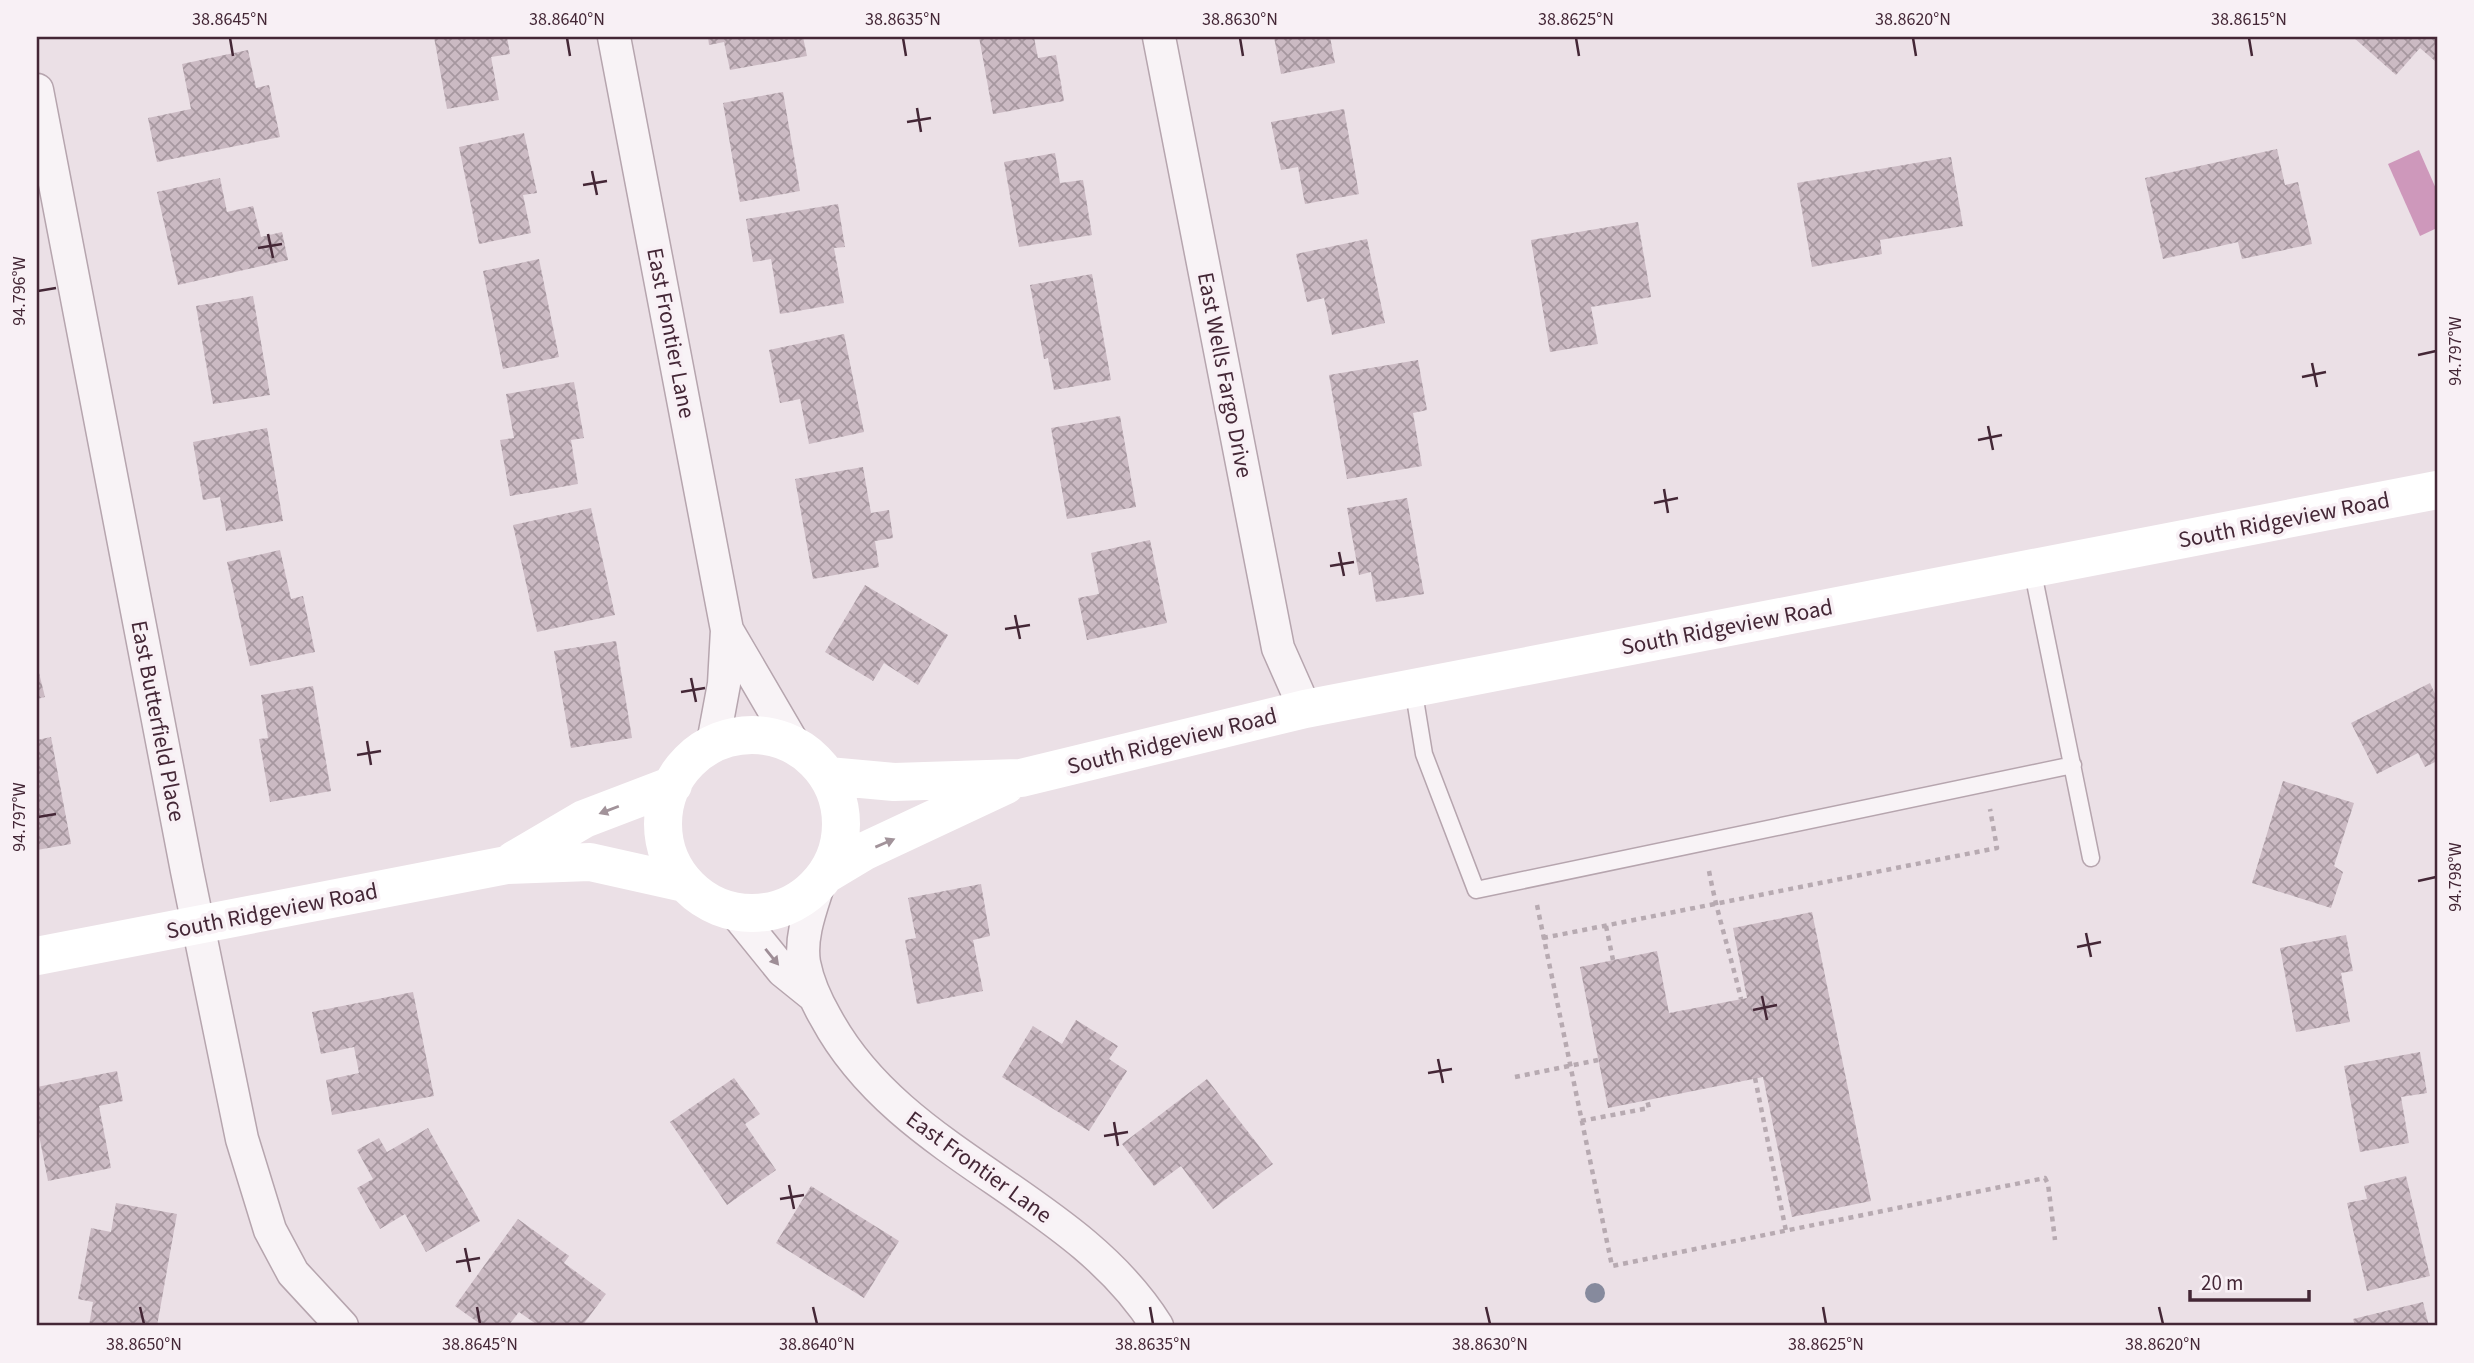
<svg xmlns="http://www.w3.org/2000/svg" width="2474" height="1363" font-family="'Source Sans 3',sans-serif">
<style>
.water{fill:#ce98bb}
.building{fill:url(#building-cross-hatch)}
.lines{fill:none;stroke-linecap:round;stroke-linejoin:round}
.lane-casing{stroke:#b6a5ae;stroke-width:19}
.street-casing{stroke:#b6a5ae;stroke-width:35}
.path{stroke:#b7aab1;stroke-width:4.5;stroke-dasharray:5 5;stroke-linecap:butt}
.lane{stroke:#f8f3f6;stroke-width:16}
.street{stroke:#f8f3f6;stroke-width:32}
.secondary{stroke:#fff;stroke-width:38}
.tree{fill:#868a9d}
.oneway{fill:#a2939a}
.oneway2{fill:#9e8d96}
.ticks{fill:none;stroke:#442736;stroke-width:2.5}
.labels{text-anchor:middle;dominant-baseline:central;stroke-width:7;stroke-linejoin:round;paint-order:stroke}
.street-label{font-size:23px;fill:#442736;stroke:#f8f0f5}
.neatline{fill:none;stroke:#442736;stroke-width:2.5}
.ticks-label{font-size:18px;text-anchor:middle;fill:#442736}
</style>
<defs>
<pattern id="building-cross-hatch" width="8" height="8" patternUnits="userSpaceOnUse" patternTransform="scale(1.75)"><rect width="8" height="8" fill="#cbbac3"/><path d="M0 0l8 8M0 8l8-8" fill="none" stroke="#a6979f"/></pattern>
</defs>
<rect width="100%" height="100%" fill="#ebe0e6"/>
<path class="water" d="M2419 150 2437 191V228L2420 236 2388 164Z"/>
<path class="building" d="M434 37H507L510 54 491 57 499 100 447 109Z
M708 37H803L807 56 730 70 724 42 709 45Z
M979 37H1034L1038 58 1056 55 1064 101 993 114Z
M1274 37H1330L1335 63 1281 74Z
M2353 37H2437V58L2435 61 2420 48 2396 75Z
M248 50 256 88 269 85 280 137 157 162 148 118 191 109 182 64Z
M783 92 800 191 740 202 723 103Z
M1344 109 1359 194 1305 204 1298 167 1281 170 1271 122Z
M524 133 537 193 523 195 531 233 479 244 459 147Z
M2277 149 2285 185 2298 182 2312 244 2242 259 2238 242 2163 259 2145 178Z
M1055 153 1060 183 1083 180 1092 235 1019 247 1004 162Z
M1951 157 1963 226 1880 240 1882 254 1812 267 1797 183Z
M220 178 227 212 253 206 261 237 282 232 288 260 178 285 157 192Z
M838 204 845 247 834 248 844 303 780 314 771 259 753 262 746 219Z
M1638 222 1651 297 1591 307 1598 344 1550 352 1531 240Z
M1367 239 1385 323 1332 335 1324 298 1307 302 1296 254Z
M539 259 559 357 503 369 483 271Z
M1092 274 1111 380 1054 390 1048 358 1044 359 1030 285Z
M253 296 270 395 213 404 196 306Z
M844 334 864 432 809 444 800 399 780 403 769 350Z
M1418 360 1427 410 1413 413 1422 466 1347 479 1329 375Z
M574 382 584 438 571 440 578 484 510 496 500 440 514 438 506 394Z
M1120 416 1136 507 1067 519 1051 428Z
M267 428 283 521 226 531 220 497 203 500 193 442Z
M863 467 871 513 889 510 893 538 875 541 879 567 813 579 795 479Z
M1407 498 1424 594 1376 602 1371 572 1359 575 1347 508Z
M591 508 615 615 537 632 513 525Z
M1150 540 1167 623 1087 640 1078 598 1099 594 1091 553Z
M280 550 291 599 303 596 315 652 250 666 227 562Z
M865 585 948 635 918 685 884 663 873 681 825 652Z
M616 641 632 738 571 748 554 651Z
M37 665 45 697 37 699Z
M2430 683 2437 698V761L2425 767 2418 753 2377 774 2351 723Z
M313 686 331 791 270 802 259 739 268 738 261 695Z
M51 737 71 844 37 850V740Z
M2283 781 2354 803 2334 866 2343 872 2331 908 2252 883Z
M981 884 990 936 973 940 983 991 917 1004 905 940 916 938 908 898Z
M1812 912 1871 1201 1792 1217 1763 1077 1608 1108 1580 967 1657 951 1669 1013 1747 998 1733 928Z
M2346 935 2353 971 2341 973 2350 1022 2296 1032 2280 948Z
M413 992 434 1096 332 1115 326 1080 359 1073 354 1047 321 1054 312 1012Z
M1076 1020 1118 1046 1109 1059 1127 1071 1089 1131 1002 1077 1033 1026 1062 1044Z
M2420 1052 2427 1093 2401 1097 2409 1143 2360 1152 2344 1066Z
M117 1071 123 1101 99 1106 111 1168 48 1181 37 1125V1087Z
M734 1078 760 1114 745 1124 776 1170 727 1205 670 1122Z
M1207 1079 1273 1164 1213 1209 1181 1166 1154 1186 1122 1144Z
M428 1128 480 1221 426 1252 405 1214 380 1229 357 1188 373 1179 357 1150 379 1138 387 1152Z
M2406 1176 2430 1276 2367 1291 2347 1203 2367 1199 2364 1186Z
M811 1186 899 1241 864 1298 776 1243Z
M116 1203 177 1214 157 1326H89L93 1302 78 1299 91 1228 111 1232Z
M518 1219 569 1256 564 1263 606 1294 582 1326H539L519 1312 508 1326H483L455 1306Z
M2423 1302 2429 1326H2355L2353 1319Z"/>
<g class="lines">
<g class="lane-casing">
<path id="lane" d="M2032 568 2091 858
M1413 687 1424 754 1476 890 2073 765"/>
</g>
<g class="street-casing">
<path id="street" d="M614 37 727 630 724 684 713 743
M1159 37 1278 648 1305 709
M37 90 187 871 242 1139 270 1230 293 1273 342 1326
M727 630 793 743
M818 886C810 911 800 937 804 963 808 983 816 1001 826 1018 900 1156 1075 1195 1157 1326
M736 913 783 971 814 996"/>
</g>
<path class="path" d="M1709 871C1717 914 1731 956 1741 999
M1537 905 1612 1266 2045 1178 2048 1184 2055 1240
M1606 926 1613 960
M1543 938 1997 848 1990 809
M1515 1077 1598 1060
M1755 1078 1786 1231
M1581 1121 1649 1108 1647 1100"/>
<use href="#lane" class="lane"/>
<use href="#street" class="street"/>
<path class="secondary" d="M663 824a89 89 0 1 1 178 0a89 89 0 1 1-178 0Z
M828 776 894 782 1021 778 1305 709 2437 490
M514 860 584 819 673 785
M825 875 865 851 1006 785
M37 956 507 865 590 862 684 883"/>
</g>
<circle class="tree" cx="1595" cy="1293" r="10"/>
<defs><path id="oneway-solid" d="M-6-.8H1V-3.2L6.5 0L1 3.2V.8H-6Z" transform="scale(1.75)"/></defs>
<g class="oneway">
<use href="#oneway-solid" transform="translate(609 810) rotate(159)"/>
<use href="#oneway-solid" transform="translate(885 843) rotate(-23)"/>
</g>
<use class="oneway2" href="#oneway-solid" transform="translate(772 957) rotate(51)"/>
<path class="ticks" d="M230 38 233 56M567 38 570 56M903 38 906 56M1240 38 1243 56M1576 38 1579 56M1913 38 1916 56M2249 38 2252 56M917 108 921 132M907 122 931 118M592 171 597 195M583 185 607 181M268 234 273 258M258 248 282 244M38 291 56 288M2418 355 2436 351M2312 363 2317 387M2302 377 2326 372M1988 426 1993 450M1978 440 2002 435M1664 489 1668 513M1654 503 1678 498M1339 552 1344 576M1330 566 1354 562M1015 615 1020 639M1005 629 1030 625M691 678 696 702M681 692 705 688M367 741 371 765M357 755 381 751M38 817 56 814M2418 881 2436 877M2086 933 2091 957M2077 947 2101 942M1762 996 1767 1020M1753 1010 1777 1005M1438 1059 1443 1083M1428 1073 1452 1069M1114 1122 1118 1146M1104 1136 1128 1132M789 1185 794 1209M780 1199 804 1195M465 1248 470 1272M456 1262 480 1258M140 1307 144 1324M477 1307 480 1324M813 1307 817 1324M1150 1307 1153 1324M1486 1307 1490 1324M1823 1307 1826 1324M2159 1307 2163 1324"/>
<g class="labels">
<g class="street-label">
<text transform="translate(671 333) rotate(79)">East Frontier Lane</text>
<text transform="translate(1225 375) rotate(79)">East Wells Fargo Drive</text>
<text transform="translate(2284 520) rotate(-11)">South Ridgeview Road</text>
<text transform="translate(1727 627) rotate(-11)">South Ridgeview Road</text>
<text transform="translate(158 721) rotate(79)">East Butterfield Place</text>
<text transform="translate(1172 741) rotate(-14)">South Ridgeview Road</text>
<text transform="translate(272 911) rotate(-11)">South Ridgeview Road</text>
<text transform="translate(979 1167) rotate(36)">East Frontier Lane</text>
</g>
</g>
<rect width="2474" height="1363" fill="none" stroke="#f8f0f5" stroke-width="77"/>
<path d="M2190 1290v10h119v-10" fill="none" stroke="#442736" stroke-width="3.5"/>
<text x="2201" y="1290" font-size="21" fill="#442736" stroke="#f8f0f5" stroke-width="5" paint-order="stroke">20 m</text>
<rect x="38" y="38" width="2398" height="1286" class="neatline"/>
<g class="ticks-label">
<text x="230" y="25">38.8645°N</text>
<text x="567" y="25">38.8640°N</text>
<text x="903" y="25">38.8635°N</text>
<text x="1240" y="25">38.8630°N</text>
<text x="1576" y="25">38.8625°N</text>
<text x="1913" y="25">38.8620°N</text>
<text x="2249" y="25">38.8615°N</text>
<text transform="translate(19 291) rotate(-90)" y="6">94.796°W</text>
<text transform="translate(2455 351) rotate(-90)" y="6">94.797°W</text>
<text transform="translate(19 817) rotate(-90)" y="6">94.797°W</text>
<text transform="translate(2455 877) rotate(-90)" y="6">94.798°W</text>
<text x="144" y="1350">38.8650°N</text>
<text x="480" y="1350">38.8645°N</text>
<text x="817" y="1350">38.8640°N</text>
<text x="1153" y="1350">38.8635°N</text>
<text x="1490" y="1350">38.8630°N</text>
<text x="1826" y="1350">38.8625°N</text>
<text x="2163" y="1350">38.8620°N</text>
</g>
</svg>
